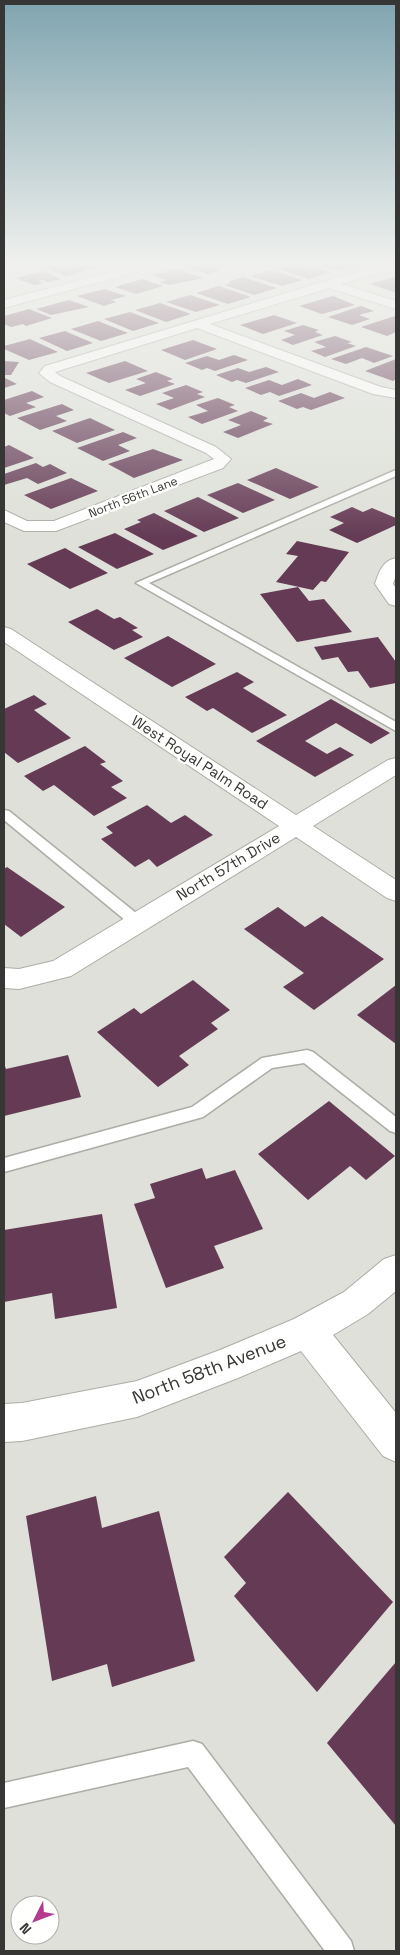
<svg xmlns="http://www.w3.org/2000/svg" width="400" height="1955" font-family="'Space Grotesk',sans-serif">
<style>
.building{fill:#643a54}
.lines{fill:none;stroke-linecap:round;stroke-linejoin:round}
.lane-casing{stroke:#acada6;stroke-width:3}
.street-casing{stroke:#acada6;stroke-width:2}
.lane{fill:#fff;fill-rule:evenodd}
.street{fill:#fff;fill-rule:evenodd}
.labels{text-anchor:middle;dominant-baseline:central;stroke-width:5;stroke-linejoin:round;paint-order:stroke}
.far-street-label{font-size:12px;fill:#363734;stroke:#fffffe}
.street-label{font-size:15px;fill:#363734;stroke:#fffffe}
.near-street-label{font-size:18px;fill:#363734;stroke:#fffffe}
</style>
<rect width="100%" height="100%" fill="#dee0d9"/>
<path class="building" d="M73 264H89L99 267 66 276 46 268 53 266 57 268Z
M197 264H222L228 266 218 268 222 270 207 274 186 267Z
M295 264H303L330 272 309 279 278 269Z
M315 264H353L357 265 337 271Z
M176 269 204 278 169 285 159 282 166 280 153 275Z
M271 270 303 280 282 286 250 276Z
M43 271 61 279 48 282 42 280 38 281 44 283 34 285 15 278Z
M396 276V291L394 292 370 284Z
M243 277 277 288 254 295 224 285 231 283 228 282Z
M142 279 163 286 136 294 115 287Z
M219 286 251 297 228 304 196 293Z
M105 289 126 296 111 300 116 302 104 306 77 296Z
M190 295 220 305 196 312 166 302Z
M333 296 355 305 322 314 299 306Z
M69 300 89 307 51 315 36 309Z
M160 303 191 314 166 322 135 310Z
M361 306 374 311 359 315 370 319 352 325 328 317Z
M29 309 52 318 26 326 23 324 11 327 4 324V316Z
M130 312 159 323 133 331 104 319Z
M274 315 297 323 263 334 240 325Z
M395 316H396V332L387 336 361 327Z
M98 321 128 333 101 341 71 329Z
M303 325 319 330 315 332 323 335 293 345 281 340 295 335 284 331Z
M65 331 93 343 67 351 39 338Z
M335 336 352 342 347 343 356 346 325 357 311 351 326 347 314 342Z
M30 339 58 352 29 360 4 349V346Z
M193 340 217 349 185 360 161 350Z
M366 347 393 356 374 363 362 358 346 364 331 359Z
M234 355 248 360 215 371 207 368 202 370 185 363 207 356 219 360Z
M396 359V379L393 381 365 371Z
M4 361 19 362 11 375H4Z
M125 361 148 371 109 383 86 373Z
M266 367 279 372 246 383 237 380 232 382 216 375 238 368 249 372Z
M156 372 173 379 167 381 175 384 140 396 125 390 146 383 136 379Z
M5 378 17 384 4 388Z
M298 379 312 385 279 396 270 392 261 395 245 388 269 380 282 385Z
M186 385 203 392 197 394 205 397 170 410 156 404 174 398 162 393Z
M32 391 44 397 26 403 36 407 10 416 4 413V400Z
M330 392 345 398 311 410 303 407 297 409 278 401 301 393 314 398Z
M218 398 235 405 229 407 238 411 202 424 188 417 208 411 196 405Z
M62 404 74 410 56 416 67 421 40 430 17 418Z
M251 411 268 418 263 421 273 424 238 438 223 432 241 425 228 420Z
M90 418 115 430 77 443 52 431Z
M123 432 137 438 118 445 130 451 103 461 77 448Z
M9 445 34 458 4 468V447Z
M153 449 183 460 134 478 108 464Z
M36 463 43 467 50 464 67 473 38 484 27 478 4 485V474Z
M276 468 319 487 290 499 247 480Z
M71 478 98 491 51 509 24 495Z
M238 483 275 500 243 513 207 495Z
M198 497 239 518 204 532 164 511Z
M352 507 363 512 372 508 396 518V525L357 543 329 530 344 523 330 517Z
M154 513 198 536 163 550 124 529 141 522 137 520Z
M115 533 154 554 117 569 78 547Z
M297 541 349 552 326 582 321 581 313 590 276 582 298 556 286 554Z
M65 548 108 573 70 589 27 564Z
M298 587 309 601 324 599 352 632 297 642 260 594Z
M97 609 114 619 120 617 138 628 132 630 143 637 114 650 68 622Z
M168 636 216 664 172 687 124 658Z
M378 637 396 662V683L370 688 358 671 348 672 338 657 322 660 314 647Z
M237 672 254 682 243 688 287 715 252 733 213 708 207 711 185 697Z
M34 695 47 704 34 710 71 738 18 763 4 752V709Z
M331 699 390 733 371 744 336 723 305 741 327 754 340 747 354 755 315 777 256 741Z
M85 746 106 762 100 764 123 781 111 787 127 798 94 816 54 785 43 791 24 776Z
M147 805 171 823 185 815 213 835 157 867 149 859 135 867 101 839 113 833 106 827Z
M7 867 65 907 21 937 4 924V869Z
M278 907 305 927 322 916 384 959 314 1010 283 987 304 973 244 929Z
M193 980 230 1010 211 1023 218 1029 179 1056 189 1065 158 1087 97 1032 134 1008 141 1014Z
M396 985V1044L357 1015Z
M68 1055 81 1097 4 1116V1064L6 1069Z
M329 1101 395 1156 366 1180 350 1166 308 1200 258 1154Z
M202 1168 206 1179 235 1170 263 1229 214 1246 224 1268 166 1288 134 1204 155 1198 150 1184Z
M102 1214 117 1308 55 1319 52 1293 4 1302V1230Z
M288 1492 393 1602 317 1692 234 1596 246 1583 224 1557Z
M96 1496 102 1528 159 1511 195 1661 112 1687 107 1664 52 1681 26 1516Z
M396 1662V1826L327 1743Z"/>
<g class="lines">
<g class="lane-casing">
<path id="lane" d="M396 470V476L149 583 396 722V731L136 583Z
M4 810 9 811 141 917 143 921 141 925H131L4 820Z
M307 1050 313 1052 396 1117V1133L390 1131 304 1063 272 1068 203 1117 4 1172V1158L192 1107 262 1058Z
M193 1741 202 1744 351 1941 354 1951H325L188 1767 4 1808V1783Z"/>
</g>
<g class="street-casing">
<path id="street" d="M142 264H161L159 266 4 308V300Z
M382 264H396V267L341 284 396 301V309L329 288 210 324 381 387 396 390V398L373 394 197 328 55 372 60 376 216 447 231 459 223 468 56 531H24L4 522V510L27 521H54L214 459 206 453 50 382 39 373 45 366Z
M396 558V575L393 584 396 588V606L389 604 375 584C379 572 382 561 396 558Z
M4 627 11 629 296 815 388 760 396 758V775L313 826 396 880V901L387 898 296 837 71 976 19 989 4 988V968L19 969 53 961 279 826 4 642Z
M396 1255V1291L368 1314 333 1335 396 1413V1462L383 1456 301 1351 238 1378 137 1417 22 1441 4 1442V1404L22 1403 137 1381 220 1350 294 1319 344 1292 384 1259Z"/>
</g>
<use href="#lane" class="lane"/>
<use href="#street" class="street"/>
</g>
<linearGradient id="sky" x2="0" y2="1"><stop stop-color="#7fa4af"/><stop offset="0.49" stop-color="#f0f1ee"/><stop offset="1" stop-color="#f0f1ee" stop-opacity="0"/></linearGradient>
<rect width="400" height="538" fill="url(#sky)"/>
<g class="labels">
<g class="far-street-label">
<text transform="translate(133 497) rotate(-21)">North 56th Lane</text>
</g>
<g class="street-label">
<text transform="translate(200 762) rotate(33)">West Royal Palm Road</text>
<text transform="translate(228 866) rotate(-31)">North 57th Drive</text>
</g>
<g class="near-street-label">
<text transform="translate(209 1369) rotate(-21)">North 58th Avenue</text>
</g>
</g>
<rect width="400" height="1955" fill="none" stroke="#363734" stroke-width="10"/>
<g transform="translate(35 1920) rotate(228)"><circle r="24" fill="#fffffe" stroke="#afafad"/>
<path d="M0-4L9 19L0 12L-9 19Z" fill="#b33a8e"/>
<text y="-8" font-size="14" font-weight="bold" text-anchor="middle" fill="#363734">N</text>
</g>
</svg>
